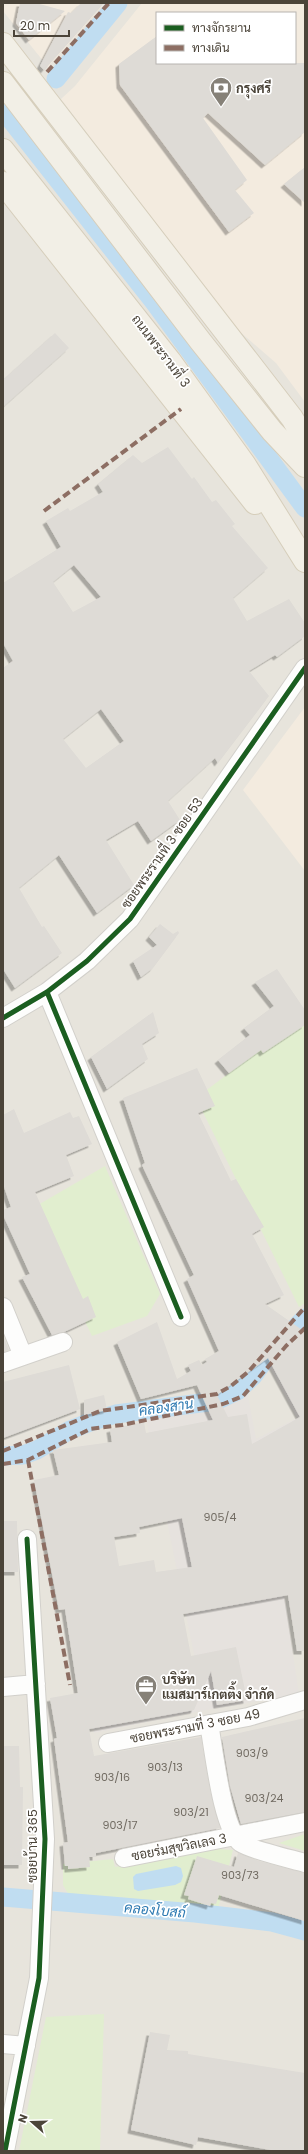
<svg xmlns="http://www.w3.org/2000/svg" width="308" height="2154" font-family="Poppins,Sarabun,sans-serif">
<style>
.residential{fill:#e7e4dc;fill-rule:evenodd}
.commercial{fill:#f3ebdf;fill-rule:evenodd}
.industrial{fill:#e6e2de}
.green{fill:#e1eecf}
.water{fill:#c0ddf1}
.lines{fill:none;stroke-linecap:round;stroke-linejoin:round}
.canal{stroke:#c0ddf1;stroke-width:19}
.building{fill:#dedbd6;fill-rule:evenodd;filter:url(#shadow)}
.minor-casing{stroke:#d2d0cb;stroke-width:20}
.major-casing{stroke:#d6cebb;stroke-width:24}
.minor{stroke:#fdfdfc;stroke-width:18}
.major{stroke:#f2efe6;stroke-width:22}
.quiet{stroke:#8d6e63;stroke-width:4;stroke-dasharray:8 4;stroke-linecap:butt}
.cycleway-casing{stroke:#fff;stroke-width:8}
.cycleway{stroke:#1b5e20;stroke-width:5}
.labels{text-anchor:middle;dominant-baseline:central;stroke-width:3.5;stroke-linejoin:round;paint-order:stroke}
.number-label{font-size:11px;fill:#706a61}
.poi-label{font-size:13px;font-weight:bold;fill:#4b4439;stroke:#fff;text-anchor:start}
.street-label{font-size:13px;fill:#4b4439;stroke:#fff}
.water-label{font-size:14px;font-style:italic;fill:#2e7ab2;stroke:#fff}
</style>
<defs>
<filter id="shadow"><feDropShadow dx="-3.5" dy="3.5" stdDeviation="0" flood-color="#0004"/></filter>
</defs>
<rect width="100%" height="100%" fill="#f4f2ee"/>
<path class="residential" d="M3 3H305V2151H3ZM157 13H295V63H157Z"/>
<path class="commercial" d="M3 3H105L48 67 3 11Z
M142 3H305V402L276 363 239 331 61 99 75 86ZM157 13H295V63H157Z
M305 707V871L243 790Z"/>
<path class="industrial" d="M305 1331V1580L283 1588 299 1694 206 1710 94 1733 87 1688 197 1669 146 1418 232 1401 247 1391 256 1439 297 1418 270 1368Z"/>
<path class="green" d="M305 1016V1303L299 1307 196 1098Z
M105 1166 160 1294 147 1316 92 1336 31 1209Z
M305 1834V1851L279 1843Z
M204 1848 233 1850 218 1909 119 1897H70L63 1885V1864L113 1859 115 1867Z
M104 2014 100 2151H19L46 2017Z"/>
<path class="water" d="M176 1866 181 1868 183 1876 181 1882 175 1885 138 1891 134 1889 133 1877 136 1874Z"/>
<g class="lines">
<path class="canal" d="M56 79 118 3
M3 110 154 302 305 508
M3 1456 23 1455 37 1450 70 1430 93 1421 116 1414 216 1401 237 1391 253 1376 266 1358 305 1318
M3 1897 195 1913 272 1922 305 1931"/>
</g>
<path class="building" d="M20 3H36L65 11 29 40 16 23Z
M81 3H104L44 70 40 66 68 12 71 13Z
M157 36V63H305V132L265 165 208 113 203 118 247 180 235 190 254 213 229 232 120 85 119 64Z
M305 167V203L284 184Z
M55 333 69 348 3 407V380Z
M168 447 192 479 194 477 212 502 216 500 235 524 232 526 268 568 233 598 247 621 289 599 305 623V636L277 657 275 655 249 671 269 696 218 763 215 758 168 801 180 820 151 841 138 821 106 840 134 885 97 913 59 855 19 888 42 927 44 926 62 953 15 988 3 969V668L13 661 3 643V583L61 547 46 521 68 508 70 511 103 492 98 484 133 455 142 463ZM74 565 101 597 73 612 53 582ZM101 709 124 741 86 768 63 739Z
M160 924 173 934 178 931 179 933 153 968 141 977 133 961 157 945 149 937Z
M277 969 305 1010V1025L263 1053 261 1050 229 1073 218 1060 250 1035 244 1028 274 1006 255 982Z
M153 1012 159 1033 142 1044 148 1059 107 1089 91 1057Z
M197 1068 215 1106 198 1113 231 1181 236 1179 264 1227 252 1234 284 1295 265 1304 305 1332V1651H297L288 1595 183 1614 191 1656 236 1647 247 1700 217 1705 211 1671 194 1710 89 1729 94 1756 201 1737 210 1790 220 1828 96 1853V1857H89L90 1867 68 1869V1866H65L63 1843 68 1842 54 1739 57 1738 50 1698 78 1693 65 1609 59 1610 34 1480 59 1475 53 1450 112 1442 110 1429 144 1422 146 1433 213 1420 197 1385 141 1399 117 1342 157 1322 177 1379 191 1371 188 1365 199 1360 202 1365 207 1362 205 1359 219 1351 187 1279 194 1275 142 1165 145 1163 123 1098ZM268 1358 300 1417 252 1444 247 1414 228 1417 217 1395ZM182 1518 192 1567 156 1572 154 1560 119 1566 114 1537 140 1533 139 1527Z
M14 1109 24 1133 70 1112 73 1118 79 1116 92 1144 66 1155 74 1176 35 1192 83 1299 88 1296 96 1317 64 1332 52 1335 22 1277 30 1274 3 1215V1210L11 1207 3 1184V1115Z
M3 1335 9 1350 3 1352Z
M69 1365 80 1409 3 1438V1382Z
M104 1395 107 1410 84 1415V1400Z
M3 1521H17L18 1572H3Z
M305 1718V1812L241 1824 230 1786 222 1737Z
M3 1746H19L20 1787H23L22 1865H3Z
M238 1853 259 1861 305 1873V1921L219 1895 216 1904 211 1903 210 1906 188 1899 189 1896 184 1895 197 1856 234 1867Z
M150 2032 170 2035 167 2050 188 2051V2054L305 2073V2151H276L198 2137 196 2145 131 2130Z"/>
<g class="lines">
<g class="minor-casing">
<path id="minor" d="M47 992 181 1317
M3 1018 47 992 87 961 130 919 305 668
M3 1307 23 1356
M3 1363 63 1342
M3 1687 36 1684
M209 1724C214 1750 222 1829 241 1843 251 1850 291 1859 305 1863
M108 1743 248 1717 305 1700
M124 1858 305 1822
M3 2044 26 2046
M5 2151 39 1978 45 1839 27 1539"/>
</g>
<g class="major-casing">
<path id="major" d="M3 44 292 418 305 440
M3 83 201 342 272 431 305 466
M3 150 170 361 245 465 305 561
M3 183 255 503"/>
</g>
<use href="#minor" class="minor"/>
<use href="#major" class="major"/>
<path class="quiet" d="M47 72 109 3
M44 511 181 409
M3 1451 100 1411 217 1394 231 1386 249 1371 305 1307
M28 1460 70 1685
M3 1464 28 1460 90 1429 122 1425 223 1404 243 1396 286 1346 305 1328"/>
<g class="cycleway-casing">
<path id="cycleway" d="M47 992 181 1317
M3 1018 47 992 87 961 130 919 305 668
M5 2151 39 1978 45 1839 27 1539"/>
</g>
<use href="#cycleway" class="cycleway"/>
</g>
<defs>
<g id="bank-pin" transform="scale(1.15)"><path d="M0 17L-7.5 6A9.5 9.5 0 1 1 7.5 6Z" fill="#868178" stroke="#fff"/><path d="M-6-4H6V4H-6ZM0-2.3a2.3 2.3 0 1 0 0 4.6a2.3 2.3 0 1 0 0-4.6Z" fill="#fff"/></g>
<g id="office-pin" transform="scale(1.15)"><path d="M0 17L-7.5 6A9.5 9.5 0 1 1 7.5 6Z" fill="#868178" stroke="#fff"/><path d="M-6-3h4V-5.5h4V-3h4V5H-6ZM-1-4.5V-3h2v-1.5ZM-6 0V1H6V0Z" fill="#fff"/></g>
</defs>
<g fill-rule="evenodd">
<use href="#bank-pin" x="221" y="88"/>
<use href="#office-pin" x="146" y="1686"/>
</g>
<g class="labels">
<g class="number-label">
<text x="220" y="1517">905/4</text>
<text x="252" y="1753">903/9</text>
<text x="165" y="1767">903/13</text>
<text x="112" y="1777">903/16</text>
<text x="264" y="1798">903/24</text>
<text x="191" y="1812">903/21</text>
<text x="120" y="1825">903/17</text>
<text x="240" y="1875">903/73</text>
</g>
<g class="poi-label">
<text x="236" y="88">กรุงศรี</text>
<text x="162" y="1679">บริษัท<tspan x="162" dy="15">แมสมาร์เกตติ้ง จำกัด</tspan></text>
</g>
<g class="street-label">
<text transform="translate(161 351) rotate(53)">ถนนพระรามที่ 3</text>
<text transform="translate(162 853) rotate(-55)">ซอยพระรามที่ 3 ซอย 53</text>
<text transform="translate(195 1726) rotate(-11)">ซอยพระรามที่ 3 ซอย 49</text>
<text transform="translate(32 1846) rotate(-90)">ซอยบ้าน 365</text>
<text transform="translate(179 1847) rotate(-11)">ซอยร่มสุขวิลเลจ 3</text>
</g>
<g class="water-label">
<text transform="translate(166 1407) rotate(-8)">คลองสาน</text>
<text transform="translate(155 1910) rotate(5)">คลองโบสถ์</text>
</g>
</g>
<rect width="308" height="2154" fill="none" stroke="#4b4439" stroke-width="8"/>
<rect x="156" y="12" width="140" height="52" fill="#ffffff" stroke="#b7b4b0"/>
<rect x="164" y="25" width="20" height="6" fill="#1b5e20" stroke="#b7b4b0"/>
<text x="192" y="32" font-size="12" fill="#4b4439">ทางจักรยาน</text>
<rect x="164" y="45" width="20" height="6" fill="#8d6e63" stroke="#b7b4b0"/>
<text x="192" y="52" font-size="12" fill="#4b4439">ทางเดิน</text>
<g transform="translate(32 2122) rotate(290)" stroke="#ffffff" stroke-width="3" paint-order="stroke">
<path d="M0-3L7 15L0 10L-7 15Z" fill="#4b4439"/>
<text y="-6" font-size="11" font-weight="bold" text-anchor="middle" fill="#4b4439">N</text>
</g>
<path d="M14 30v6h55v-6" fill="none" stroke="#4b4439" stroke-width="2"/>
<text x="20" y="30" font-size="12" fill="#4b4439" stroke="#ffffff" stroke-width="3" paint-order="stroke">20 m</text>
</svg>
